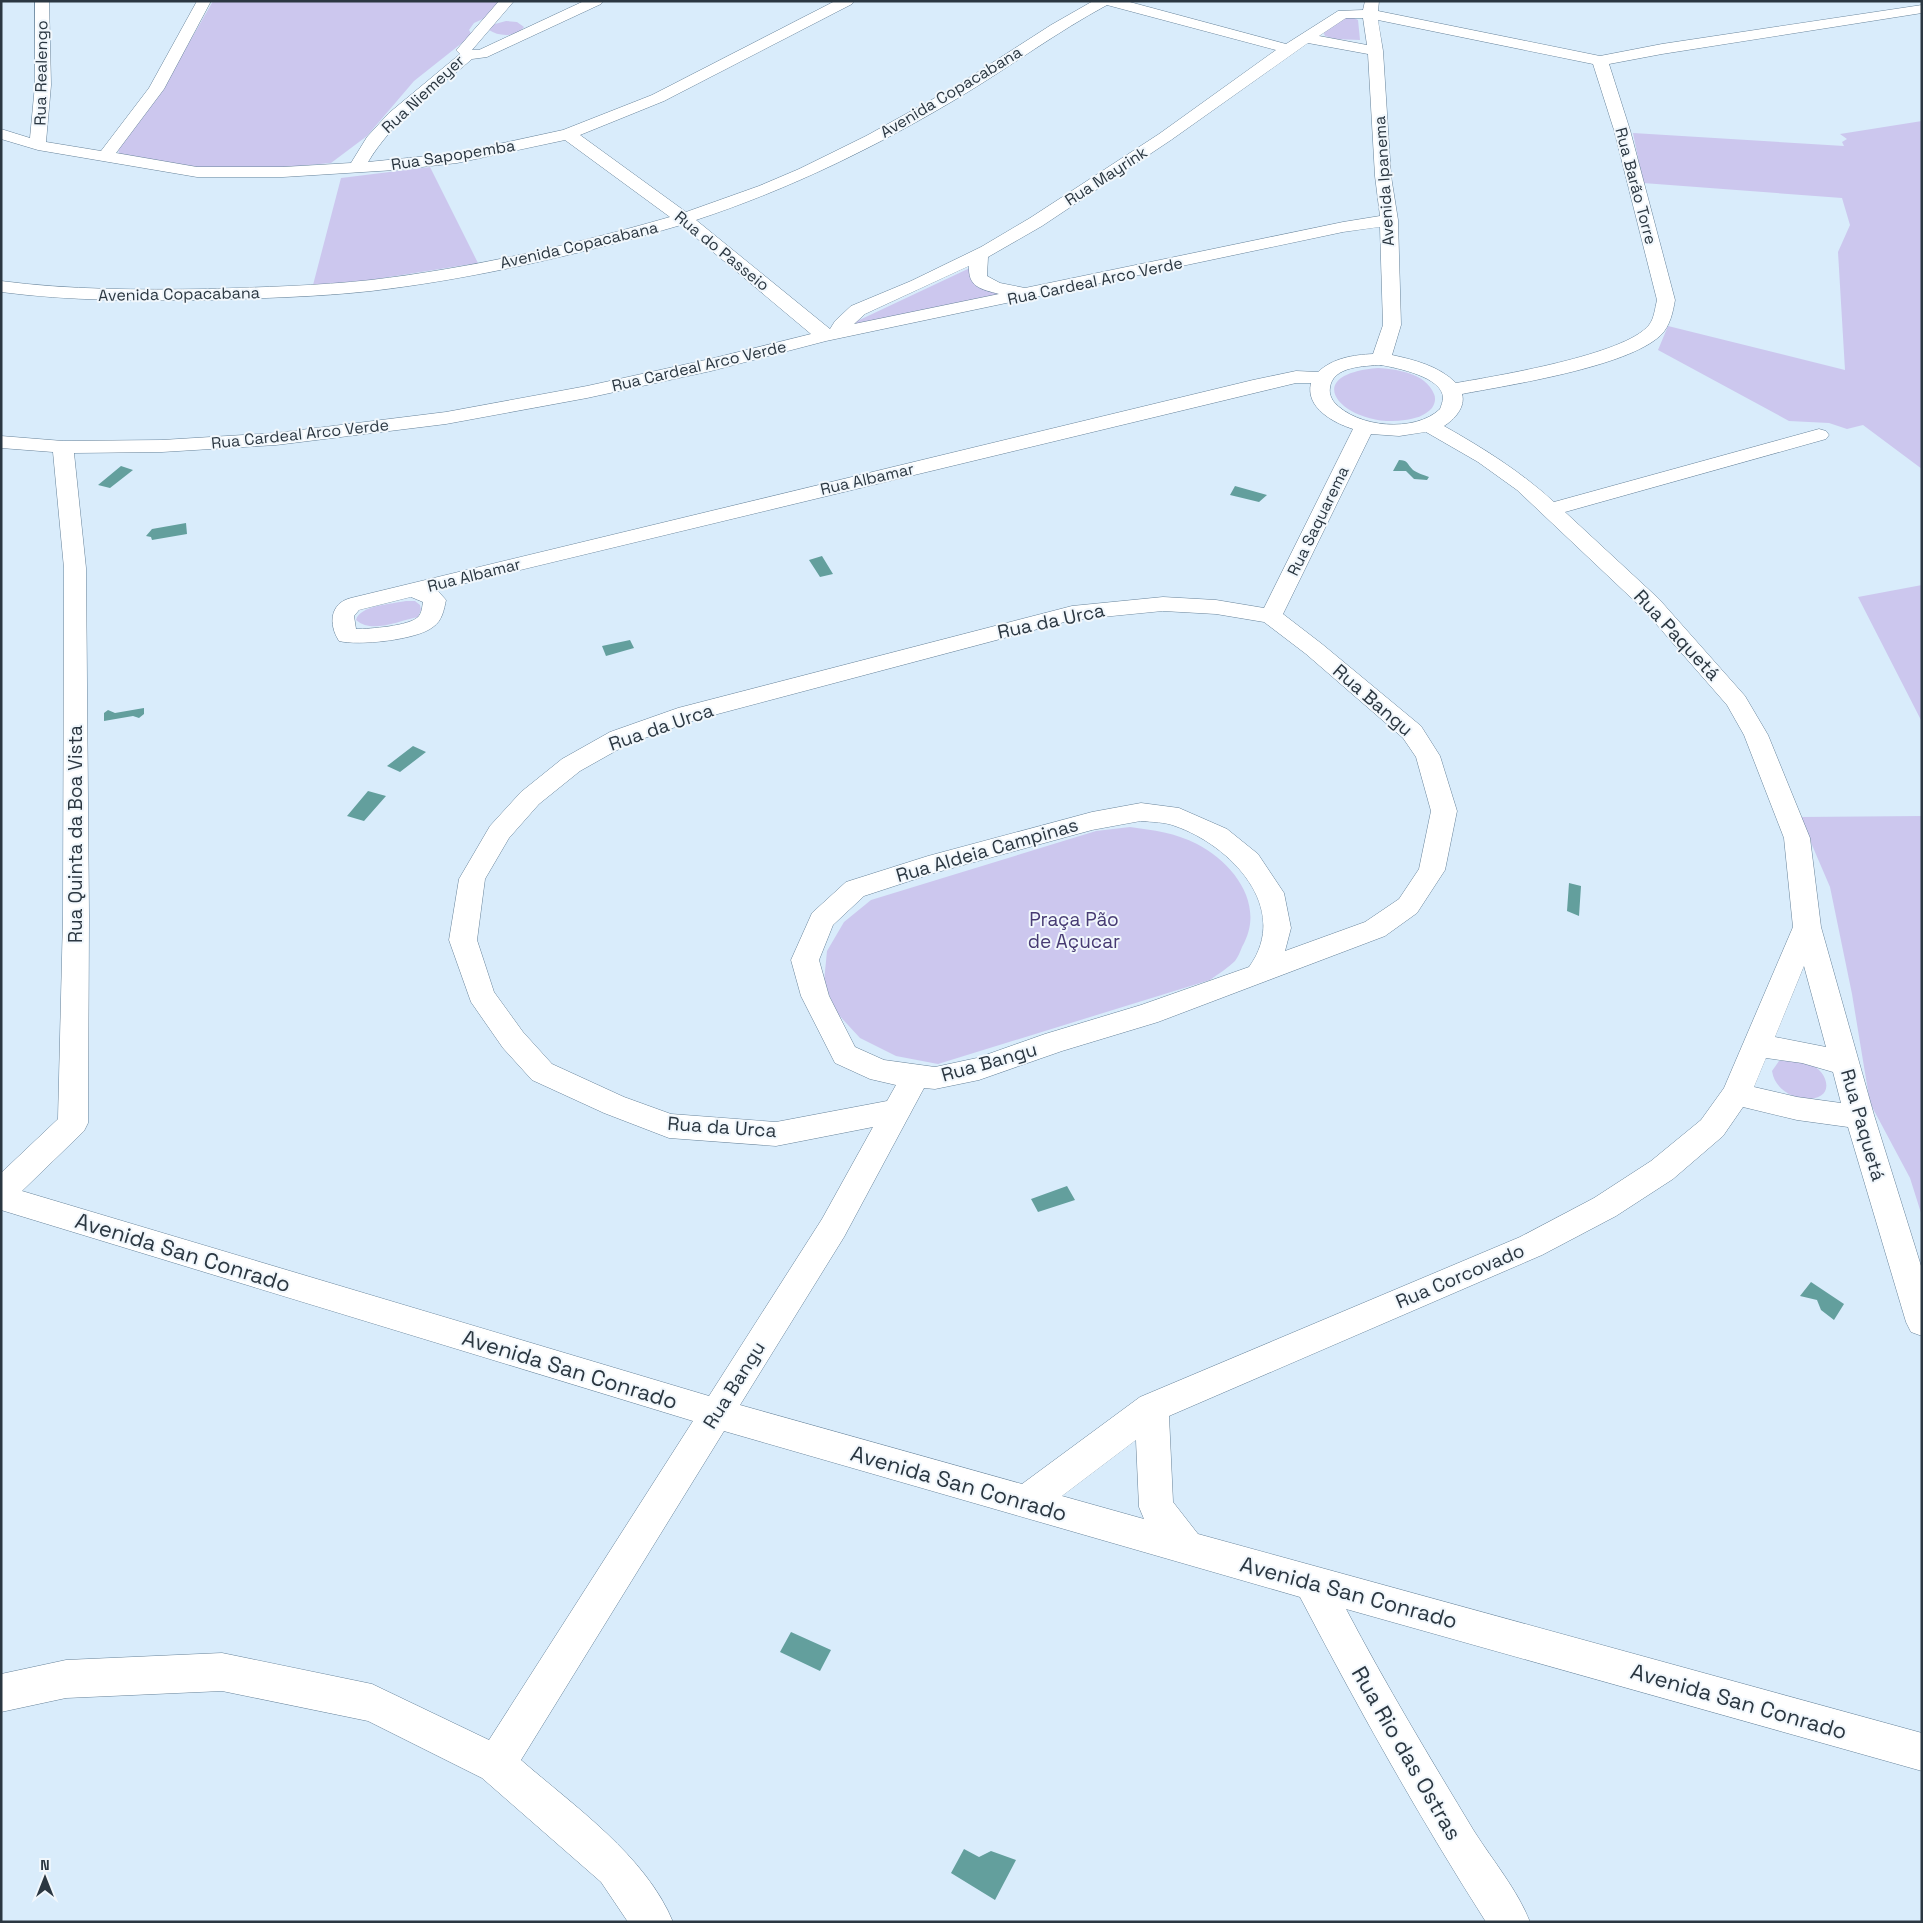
<svg xmlns="http://www.w3.org/2000/svg" width="1923" height="1923" font-family="'Space Grotesk',sans-serif">
<style>
.green{fill:#ccc7ee}
.water{fill:#639f9d}
.lines{fill:none;stroke-linecap:round;stroke-linejoin:round}
.minor-casing{stroke:#67839a;stroke-width:1}
.minor{fill:#fff;fill-rule:evenodd}
.labels{text-anchor:middle;dominant-baseline:central;stroke-width:4;stroke-linejoin:round;paint-order:stroke}
.far-street-label{font-size:16px;fill:#2b3741;stroke:#f1f7fc}
.street-label{font-size:19px;fill:#2b3741;stroke:#f1f7fc}
.park-label{font-size:19px;fill:#473b73;stroke:#f1f7fc}
.near-street-label{font-size:22px;fill:#2b3741;stroke:#f1f7fc}
</style>
<rect width="100%" height="100%" fill="#d9ecfb"/>
<path class="green" d="M213 1H501L487 17 474 23 469 30 472 35 414 81 367 136 331 163 266 169 200 168 119 154 118 147 163 88Z
M1352 17 1358 20 1360 40 1335 39 1325 36 1323 31 1343 18Z
M506 21 517 22 524 27C517 37 499 37 489 30V28L495 24Z
M1922 121V469L1863 425 1847 429 1829 423 1789 421 1658 350 1668 326 1845 370 1838 252 1850 225 1842 198 1643 183 1633 133 1844 146 1842 142 1847 139 1840 134Z
M430 167 478 263 364 281 313 285 341 178Z
M972 267 1009 294 850 325 853 323Z
M1378 368C1396 369 1426 373 1434 394 1436 398 1435 404 1432 408 1425 416 1414 419 1405 420 1348 429 1293 375 1378 368Z
M1922 585V722L1858 597Z
M406 601H415L420 605 421 610 418 617C398 621 372 634 356 620 360 605 392 604 406 601Z
M1922 816V1216L1910 1178 1870 1103 1852 994 1830 887 1800 817Z
M1130 827C1153 830 1176 833 1197 844 1235 864 1266 906 1242 947 1240 952 1238 957 1235 961 1228 968 1218 974 1210 980L938 1064 896 1056 860 1038 836 1012 824 982 827 951 844 922 871 900 1096 831Z
M1785 1059C1794 1061 1805 1061 1812 1065 1818 1068 1823 1073 1825 1079 1836 1108 1777 1105 1772 1071L1779 1061Z"/>
<path class="water" d="M1399 460C1408 460 1407 464 1413 470 1417 473 1424 475 1429 477L1427 480 1414 479 1406 471H1393Z
M121 466 133 470 110 488 98 485Z
M1235 486 1267 495 1259 502 1230 495Z
M186 523 187 534 152 540 151 537 146 536 152 529Z
M822 556 833 574 820 577 809 560Z
M630 640 634 648 606 656 602 646Z
M144 708V714L139 718 133 716 104 721V713L108 710 115 713Z
M413 746 426 752 400 772 387 766Z
M368 791 386 796 364 821 347 816Z
M1569 883 1581 886 1579 916 1567 911Z
M1067 1186 1075 1200 1038 1212 1031 1199Z
M1811 1282 1844 1304 1834 1320 1821 1310 1817 1300 1800 1296Z
M791 1632 831 1650 820 1671 780 1652Z
M964 1849 979 1857 991 1851 1016 1860 995 1900 951 1873Z"/>
<g class="lines">
<g class="minor-casing">
<path id="minor" d="M35 1H49L51 85 46 142 101 151 149 88 197 1H211L164 89 116 153 197 167H283L351 163 367 137 389 113 460 54 456 50 459 47 499 1H514L472 50H479L584 1H603L601 4 487 57 472 59C435 91 394 119 368 162L457 153 563 130 652 95 835 1H854L852 4 664 101 580 135 686 212 759 186 799 169 866 136 953 88 1051 25 1093 1H1126L1286 44 1338 11 1363 10 1365 1H1379L1378 11 1600 56 1662 44 1922 5V13L1662 54 1609 64 1630 130 1675 300C1673 312 1670 326 1661 335 1628 367 1509 385 1462 394 1466 407 1454 420 1444 426 1483 448 1520 471 1554 502L1819 429 1826 431 1829 435 1826 439 1565 512 1659 599 1745 696 1768 735 1810 838 1821 927 1874 1115 1922 1269V1336L1911 1332 1906 1322 1848 1127 1797 1120 1743 1107 1723 1136 1673 1179 1616 1216 1542 1255 1169 1416 1173 1502 1198 1534 1922 1733V1771L1346 1609C1386 1685 1430 1758 1474 1831 1493 1861 1517 1889 1530 1922H1486C1419 1817 1358 1708 1300 1597L724 1431 521 1760C574 1806 646 1856 673 1922H628L601 1882 482 1778 368 1721 222 1691 66 1698 1 1712V1674L66 1660 222 1653 372 1684 489 1740 693 1421 1 1210V1173L58 1119 63 917 64 568 53 452 1 448V436L63 441 162 440 276 433 446 412 587 386 710 359 811 334 681 225C582 254 473 279 371 291 317 297 263 298 209 300 139 301 70 301 1 292V281C70 290 139 290 209 289 263 287 317 286 371 280 471 268 573 245 670 217L565 140 457 163 395 170 283 177H197L38 150 1 139V129L30 138 35 85ZM1107 5 1276 50 1159 134 1030 218 981 247 911 281 851 306 835 321 830 329 696 220C790 189 878 146 963 95 1011 66 1057 32 1107 5ZM1346 18H1363L1367 45 1319 36ZM1378 20 1593 64 1614 130 1657 300C1655 308 1654 319 1649 325 1625 355 1496 376 1456 383 1439 366 1415 360 1392 355L1401 325 1398 220 1391 176 1383 51ZM1308 43 1368 54 1375 176 1380 216 1343 222 1025 288 1000 283 987 276 988 257 1042 226 1171 140ZM1380 227 1383 325 1373 354C1353 355 1333 358 1318 372L1296 371 1253 380 351 598C330 603 328 624 339 641 358 646 417 640 433 627 442 621 444 610 446 600L437 590 1296 383H1311C1305 408 1334 423 1353 429L1264 608 1216 600 1163 597 1072 606 678 708 610 732 562 759 521 792 490 826 459 879 449 940 471 1002 503 1048 532 1080 604 1113 669 1138 776 1146 873 1127 822 1219 709 1396 22 1191 84 1131 88 1123 89 917 86 568 74 453 162 452 276 445 446 424 587 398 711 371 826 341 1343 232ZM969 266C968 287 980 289 999 294L854 324 865 314ZM1381 365C1397 368 1443 377 1443 398 1443 401 1441 406 1440 409 1415 433 1357 428 1334 402 1331 398 1329 393 1330 388 1332 366 1365 366 1381 365ZM1426 432 1478 462 1517 490 1643 609 1727 705 1744 735 1784 838 1793 927 1724 1088 1701 1120 1651 1161 1594 1198 1520 1237 1140 1397 1022 1484 740 1405 844 1237 924 1088 935 1089 979 1080 1062 1051 1158 1022 1385 936 1417 913 1445 870 1457 811 1440 756 1421 726 1322 644 1283 614 1371 434 1399 436ZM411 597 423 602C422 607 422 613 418 617 409 626 370 629 356 629L354 616 359 610ZM1163 611 1216 614 1264 622 1306 654 1403 738 1416 757 1431 811 1419 869 1399 899 1365 922 1285 951 1291 928 1284 893 1258 854 1227 829 1179 808 1141 803 1092 812 928 856 846 882 812 913 791 960 801 996 835 1063 870 1079 896 1085 887 1101 776 1122 671 1114 624 1097 552 1064 523 1032 494 992 477 940 485 879 509 838 539 804 580 771 628 744 695 720 1072 620ZM1141 821C1152 822 1165 822 1175 826 1230 845 1292 908 1249 967L1141 1005 1045 1034 977 1058 935 1067 884 1060 855 1047 829 996 819 960 833 925 864 896 934 873 1092 830ZM1804 966 1826 1047 1775 1037ZM1766 1058 1802 1063 1833 1072 1841 1103 1797 1097 1754 1087ZM1136 1440 1139 1507 1144 1519 1062 1496Z"/>
</g>
<use href="#minor" class="minor"/>
</g>
<g class="labels">
<g class="far-street-label">
<text transform="translate(41 73) rotate(-89)">Rua Realengo</text>
<text transform="translate(951 92) rotate(-31)">Avenida Copacabana</text>
<text transform="translate(423 94) rotate(-43)">Rua Niemeyer</text>
<text transform="translate(453 155) rotate(-9)">Rua Sapopemba</text>
<text transform="translate(1106 176) rotate(-33)">Rua Mayrink</text>
<text transform="translate(1384 181) rotate(-94)">Avenida Ipanema</text>
<text transform="translate(1636 186) rotate(75)">Rua Barão Torre</text>
<text transform="translate(579 245) rotate(-13)">Avenida Copacabana</text>
<text transform="translate(722 251) rotate(39)">Rua do Passeio</text>
<text transform="translate(1095 281) rotate(-12)">Rua Cardeal Arco Verde</text>
<text transform="translate(179 294) rotate(-1)">Avenida Copacabana</text>
<text transform="translate(699 366) rotate(-13)">Rua Cardeal Arco Verde</text>
<text transform="translate(300 434) rotate(-6)">Rua Cardeal Arco Verde</text>
<text transform="translate(867 479) rotate(-13)">Rua Albamar</text>
<text transform="translate(1318 521) rotate(-64)">Rua Saquarema</text>
<text transform="translate(474 575) rotate(-14)">Rua Albamar</text>
</g>
<g class="street-label">
<text transform="translate(1051 621) rotate(-12)">Rua da Urca</text>
<text transform="translate(1677 635) rotate(47)">Rua Paquetá</text>
<text transform="translate(1373 700) rotate(41)">Rua Bangu</text>
<text transform="translate(661 727) rotate(-19)">Rua da Urca</text>
<text transform="translate(75 834) rotate(-90)">Rua Quinta da Boa Vista</text>
<text transform="translate(987 850) rotate(-16)">Rua Aldeia Campinas</text>
<text transform="translate(989 1062) rotate(-16)">Rua Bangu</text>
<text transform="translate(1863 1125) rotate(74)">Rua Paquetá</text>
<text transform="translate(722 1127) rotate(4)">Rua da Urca</text>
<text transform="translate(1460 1276) rotate(-23)">Rua Corcovado</text>
<text transform="translate(734 1385) rotate(-58)">Rua Bangu</text>
</g>
<g class="park-label">
<text x="1074" y="919">Praça Pão<tspan x="1074" dy="22">de Açucar</tspan></text>
</g>
<g class="near-street-label">
<text transform="translate(183 1252) rotate(17)">Avenida San Conrado</text>
<text transform="translate(570 1369) rotate(17)">Avenida San Conrado</text>
<text transform="translate(959 1483) rotate(16)">Avenida San Conrado</text>
<text transform="translate(1349 1592) rotate(15)">Avenida San Conrado</text>
<text transform="translate(1739 1701) rotate(16)">Avenida San Conrado</text>
<text transform="translate(1407 1753) rotate(60)">Rua Rio das Ostras</text>
</g>
</g>
<rect width="1923" height="1923" fill="none" stroke="#2b3741" stroke-width="5"/>
<g transform="translate(45 1878)" stroke="#f1f7fc" stroke-width="4" paint-order="stroke">
<path d="M0-4L9 19L0 12L-9 19Z" fill="#2b3741"/>
<text y="-8" font-size="14" font-weight="bold" text-anchor="middle" fill="#2b3741">N</text>
</g>
</svg>
